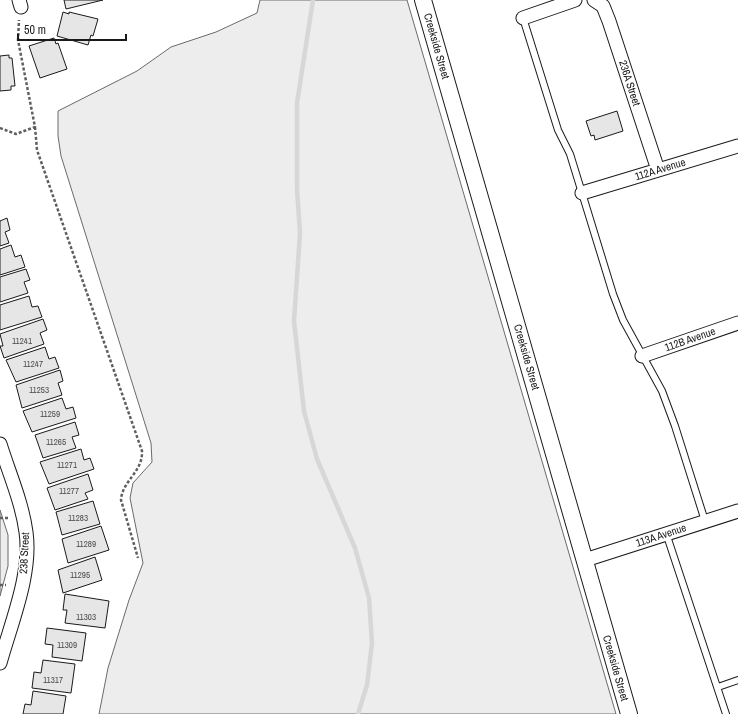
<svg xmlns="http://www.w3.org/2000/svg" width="738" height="714" font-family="'Archivo Narrow',sans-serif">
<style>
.green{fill:#ededed;stroke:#6a6a6a}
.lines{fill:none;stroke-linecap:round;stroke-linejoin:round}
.stream{stroke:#d7d7d7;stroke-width:4.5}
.building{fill:#e6e6e6;stroke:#1a1a1a}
.service-casing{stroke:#1a1a1a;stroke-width:8}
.minor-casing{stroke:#1a1a1a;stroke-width:15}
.tertiary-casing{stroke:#1a1a1a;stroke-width:18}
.path{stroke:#5f5f5f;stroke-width:2.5;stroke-dasharray:3 2;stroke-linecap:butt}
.service{stroke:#fff;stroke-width:6}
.minor{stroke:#fff;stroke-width:13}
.tertiary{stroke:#fff;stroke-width:16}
.labels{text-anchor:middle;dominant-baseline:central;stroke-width:3;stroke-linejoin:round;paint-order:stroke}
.number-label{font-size:9px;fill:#4d4d4d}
.street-label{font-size:11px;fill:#1a1a1a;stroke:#fff}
</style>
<rect width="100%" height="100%" fill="#fff"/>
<path class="green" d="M260 0H407L616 714H99L108 668 129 600 143 563 130 498 133 483 152 462 151 443 61 156 58 136V111L137 71 171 47 216 32 257 13Z
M0 510 8 535V566L0 596Z"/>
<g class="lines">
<path class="stream" d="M313 0 297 103V189L300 233 294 321 304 411 317 459 355 548 369 598 372 643 367 685 358 714"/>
</g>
<path class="building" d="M64 0H103L66 9Z
M63 12 69 14V12L98 19 93 36 91 35 88 45 57 36Z
M54 38 56 44 58 43 67 69 40 78 29 46Z
M9 55V58H12L15 86H11V90L0 91V56Z
M617 111 623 131 595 140 594 135 591 136 586 121Z
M7 218 10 230 5 232 9 243 0 246V221Z
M11 245 15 257 21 255 25 267 0 275V249Z
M26 269 30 280 24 282 28 293 0 302V277Z
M29 296 32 307 38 306 42 317 0 330V305Z
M43 319 47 330 40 333 44 344 4 358 0 346H3L0 334Z
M45 347 49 359 55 357 59 368 16 382 6 360Z
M60 370 63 381 58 383 62 395 22 408 16 385Z
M62 398 66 409 73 407 76 418 32 432 23 411Z
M75 422 79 435 72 437 76 448 43 458 35 435Z
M81 449 84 460 90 458 94 469 49 484 40 462Z
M88 474 93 490 85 493 88 499 55 510 47 488Z
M93 501 100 524 62 535 56 512Z
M101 526 109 550 68 563 62 539Z
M95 557 102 580 63 593 58 570Z
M65 594 109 601 105 628 65 623 67 610H63Z
M47 628 86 633 82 661 52 657 53 645 45 644Z
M43 660 75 664 71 693 32 688 34 672 41 673Z
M33 691 66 696 63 714H23L25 704 31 705Z"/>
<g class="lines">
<g class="service-casing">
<path id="service" d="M523 18 558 130 570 154 582 193 613 294 623 320 662 391 675 426 705 521
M666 533 726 714
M718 687 738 680"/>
</g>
<g class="minor-casing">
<path id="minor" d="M19 0 21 7
M594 0 603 6 609 21 658 170
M523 18 575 0
M582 193 738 146
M642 356 738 323
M0 444C9 473 22 502 26 532 32 574 11 623 0 663
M585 560 738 511"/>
</g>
<g class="tertiary-casing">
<path id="tertiary" d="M423 0 629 714"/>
</g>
<path class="path" d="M35 127 37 150 142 451C143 472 122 481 121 500L138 558
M0 128 16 134 35 127 18 40 19 20
M0 518H8
M0 585H6"/>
<use href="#service" class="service"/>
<use href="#minor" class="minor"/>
<use href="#tertiary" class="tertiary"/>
</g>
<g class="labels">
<g class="number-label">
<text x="22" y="341">11241</text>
<text x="33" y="364">11247</text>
<text x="39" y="390">11253</text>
<text x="50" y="414">11259</text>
<text x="56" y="442">11265</text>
<text x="67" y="465">11271</text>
<text x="69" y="491">11277</text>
<text x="78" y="518">11283</text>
<text x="86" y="544">11289</text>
<text x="80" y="575">11295</text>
<text x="86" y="617">11303</text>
<text x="67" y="645">11309</text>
<text x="53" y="680">11317</text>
</g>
<g class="street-label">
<text transform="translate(437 46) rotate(74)">Creekside Street</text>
<text transform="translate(630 83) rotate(72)">236A Street</text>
<text transform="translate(660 169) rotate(-17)">112A Avenue</text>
<text transform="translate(690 339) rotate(-19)">112B Avenue</text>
<text transform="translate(527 357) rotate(74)">Creekside Street</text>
<text transform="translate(661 535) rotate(-18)">113A Avenue</text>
<text transform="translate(24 553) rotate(-87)">238 Street</text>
<text transform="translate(616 668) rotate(74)">Creekside Street</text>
</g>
</g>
<path d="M18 34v6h108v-6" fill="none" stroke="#1a1a1a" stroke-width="2"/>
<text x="24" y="34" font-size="12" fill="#1a1a1a" stroke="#ffffff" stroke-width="3" paint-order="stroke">50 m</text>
</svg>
